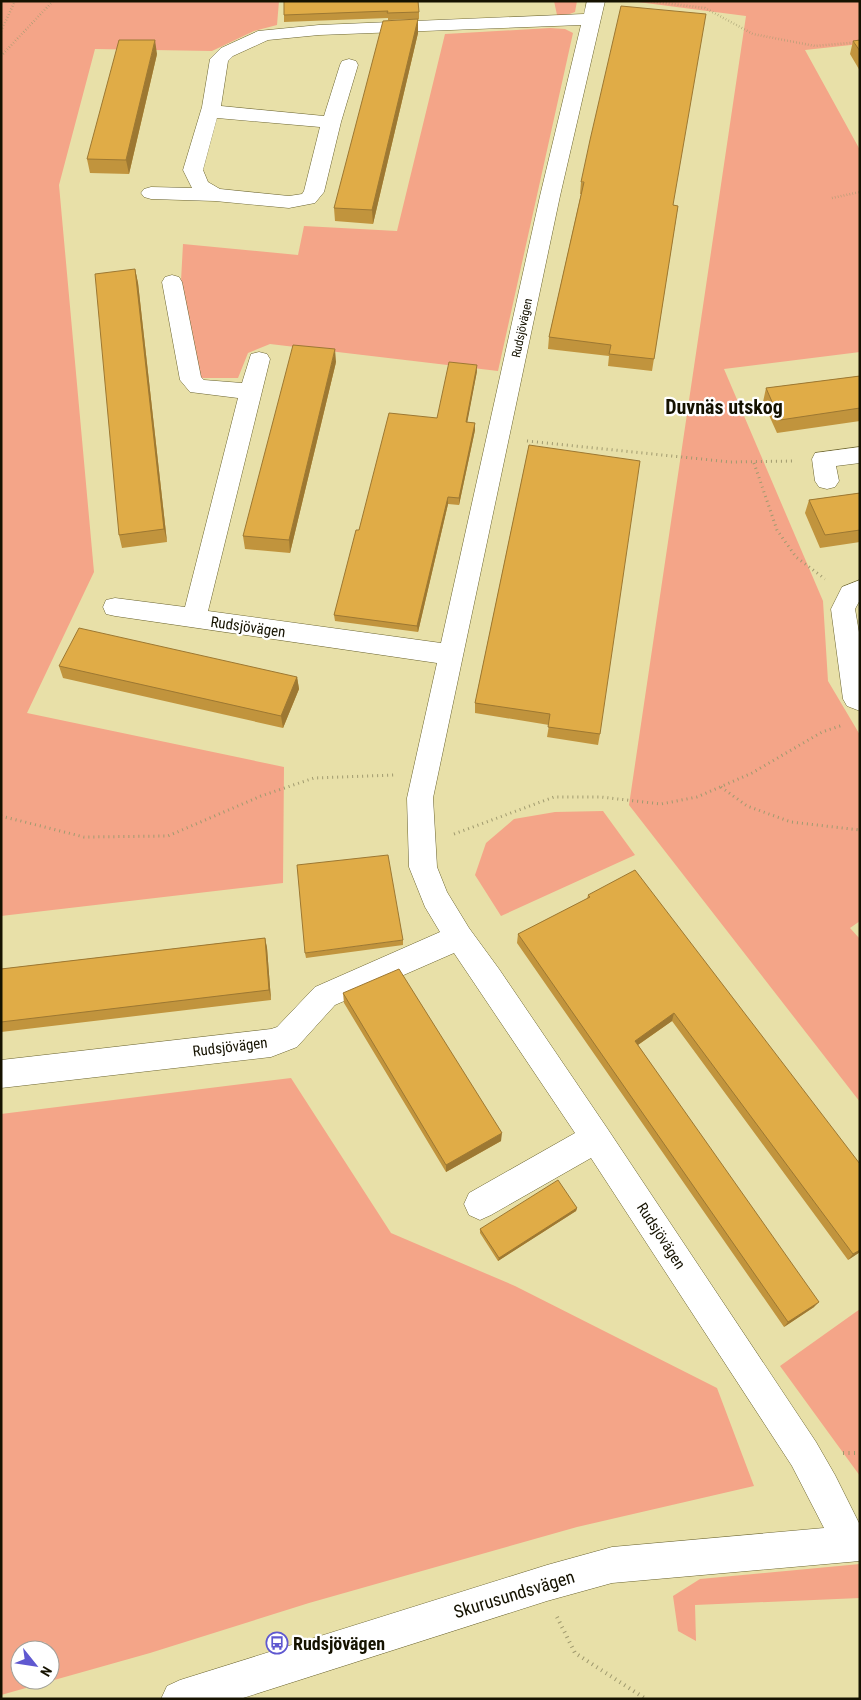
<svg xmlns="http://www.w3.org/2000/svg" width="861" height="1700" font-family="'Roboto Condensed',sans-serif">
<style>
.green{fill:#f4a588;fill-rule:evenodd}
.lines{fill:none;stroke-linecap:round;stroke-linejoin:round}
.minor-casing{stroke:#6b6430;stroke-width:1}
.path-far2{stroke:#a09a6f;stroke-width:2.5;stroke-dasharray:0.5 2.5;stroke-linecap:butt}
.path-far1{stroke:#a09a6f;stroke-width:3;stroke-dasharray:1 4;stroke-linecap:butt}
.path{stroke:#a09a6f;stroke-width:4;stroke-dasharray:1 4.5;stroke-linecap:butt}
.minor{fill:#fff;fill-rule:evenodd}
.wall{fill:#c1943d}
.shaded-wall{fill:#9d7832}
.building{fill:#e0ac47;stroke:#9d7832}
.labels{text-anchor:middle;dominant-baseline:central;stroke-width:4.5;stroke-linejoin:round;paint-order:stroke}
.far-street-label{font-size:12px;fill:#151200;stroke:#fff}
.street-label{font-size:15px;fill:#151200;stroke:#fff}
.near-street-label{font-size:18px;fill:#151200;stroke:#fff}
.near-poi-label{font-size:18px;font-weight:bold;fill:#151200;stroke:#fff;text-anchor:start}
.district-label{font-size:20px;font-weight:bold;fill:#151200;stroke:#fff}
</style>
<rect width="100%" height="100%" fill="#e8e0a8"/>
<path class="green" d="M1 1H279L277 25 254 31 212 51 95 49 59 185 94 572 27 713 284 767 283 883 1 916Z
M554 1H577L575 12 567 15H557Z
M630 1H860V44L805 50 860 150V352L724 369 823 601 828 681 860 735V921L850 928 860 939V1102L629 805 746 16Z
M550 28 565 29 573 33 498 371 270 344 248 353 238 378H199L181 281 183 244 298 255 304 226 397 231 445 34Z
M603 811 635 855 501 916 475 875 486 843 514 819 555 812Z
M291 1078 391 1233 515 1286 717 1388 754 1486 577 1527 309 1603 150 1653 1 1695V1114ZM20 1650H50V1680H20Z
M860 1309V1476L780 1366Z
M860 1564V1598L695 1605 696 1641 678 1631 673 1596 700 1579Z"/>
<g class="lines">
<g class="minor-casing">
<path id="minor" d="M587 1H605L560 196 433 798 437 867 447 892 469 928 499 969 607 1128 816 1442 835 1475 860 1525V1561L612 1583 547 1601 240 1699H161L167 1686 180 1680 547 1565 612 1547 824 1528 792 1466 591 1158 491 1215 480 1220 469 1215 464 1204 469 1193 575 1133 454 953 335 1005 297 1047 271 1057 1 1088V1060L271 1029 277 1027 315 987 440 932 425 907 409 867 407 798 437 663 115 616 106 614 103 607 106 600 115 598 185 607 238 398 190 392 180 380 162 282 165 277 172 275 179 277 182 282 201 377 204 380 242 383 251 354 259 352 267 354 270 359 208 611 441 643 540 196 581 25 319 35 268 40 233 56 228 61 221 106 324 116 340 65 342 61 349 59 356 61 358 65 341 122 324 192 315 203 289 208 215 201 151 199 144 197 141 193 144 189 151 187 192 188 183 170 202 107 210 59 221 48 258 31 319 25 584 14ZM217 118 320 127 304 191 302 194 289 196 220 189 208 182 203 170Z
M860 447V463L836 466 839 481 835 487 827 489 819 487 815 481 812 459 815 453Z
M860 580V600L855 609 860 638V711L847 706 843 699 831 609 842 587Z"/>
</g>
<path class="path-far2" d="M648 1 705 8 753 34 815 46 860 42
M1 31 15 1
M1 56 53 1
M832 198 860 192"/>
<path class="path-far1" d="M527 441 730 462 794 461
M754 463 777 530 796 557 825 579
M721 787 747 806 791 822 860 830
M1 816 84 837 168 836 261 796 314 778 394 775
M454 834 554 797H601L661 804 697 797 752 773 822 732 843 725"/>
<path class="path" d="M843 1453H860
M557 1617 575 1653 646 1699"/>
<use href="#minor" class="minor"/>
</g>
<path class="wall" d="M284 1 419 12V19L388 20V18L284 22Z
M418 19V33L373 224 335 221 334 208Z
M860 40V71L850 54 853 41Z
M157 54 129 174 90 173 87 159Z
M581 182 678 206 652 371 608 366 609 356 548 349 549 337 581 194H580Z
M135 269 138 283 167 542 122 548 119 535Z
M336 362 290 553 245 549 243 536Z
M477 371 467 422 475 423V430L459 505 448 504 418 632 335 621 334 615 359 530 437 418Z
M860 376V421L777 433 763 402 766 388Z
M529 445 600 734 598 745 547 737 549 725 475 713V703Z
M860 493V542L820 548 805 513 809 500Z
M59 666 297 677 299 689 283 728 63 678Z
M588 895 860 1164V1252L848 1260 672 1021 638 1045 814 1307 784 1327 517 943 518 934 587 899Z
M265 938 267 948 271 1000 1 1032V969Z
M403 940V945L306 958 305 953Z
M343 993 501 1141 446 1172 344 1003Z
M577 1208 576 1211 498 1261 480 1233V1229Z"/>
<path class="shaded-wall" d="M418 19V33L373 224 372 210Z
M155 40 157 54 129 174 126 160Z
M135 269 138 283 167 542 164 529Z
M335 349 336 362 290 553 289 540Z
M477 365V371L466 429V422Z
M475 423V430L459 505V498Z
M448 497V504L418 632 417 626Z
M297 677 299 689 283 728 281 716Z
M265 938 267 948 271 1000 269 990Z
M674 1013 672 1021 632 1049 635 1041Z
M502 1133 501 1141 446 1172V1165Z
M577 1208 576 1211 498 1261 499 1258Z
M860 1250V1252L848 1260 853 1254Z
M819 1302 814 1307 784 1327 788 1322Z"/>
<path class="building" d="M284 1H418L419 12 387 13 388 11 284 15Z
M621 6 706 14 673 205 678 206 654 359 609 354 611 345 549 337 584 182H581L590 140Z
M418 19 372 210 334 208 383 21Z
M119 40H155L126 160 87 159Z
M860 40V51L853 41Z
M135 269 164 529 119 535 95 274Z
M293 345 335 349 289 540 243 536Z
M449 362 477 365 466 422 475 423 459 498 448 497 417 626 334 615 356 530H359L389 413 437 418Z
M860 376V408L780 420 766 388Z
M529 445 640 461 600 734 548 727 550 714 475 703Z
M860 493V530L825 535 809 500Z
M79 628 297 677 281 716 59 666Z
M388 855 403 940 305 953 297 865Z
M635 870 860 1164V1250L853 1254 674 1013 635 1041 819 1302 788 1322 518 934 590 897 588 895Z
M265 938 269 990 1 1022V969Z
M399 969 502 1133 446 1165 343 993Z
M558 1180 577 1208 499 1258 480 1229Z"/>
<defs>
<g id="bus-ring" transform="scale(1.125)"><circle r="9.5" fill="#fff" stroke="#5f58d0" stroke-width="1.5"/><path d="M-5-6H5V4H4V6H2V4H-2V6H-4V4H-5ZM-3.5-4V0h7V-4ZM-3.5 1.2v1.5H-2V1.2ZM2 1.2v1.5H3.5V1.2Z" fill="#5f58d0"/></g>
</defs>
<g fill-rule="evenodd">
<use href="#bus-ring" x="277" y="1643"/>
</g>
<g class="labels">
<g class="far-street-label">
<text transform="translate(522 328) rotate(-78)">Rudsjövägen</text>
</g>
<g class="street-label">
<text transform="translate(248 627) rotate(8)">Rudsjövägen</text>
<text transform="translate(230 1047) rotate(-7)">Rudsjövägen</text>
<text transform="translate(661 1236) rotate(57)">Rudsjövägen</text>
</g>
<g class="near-street-label">
<text transform="translate(514 1594) rotate(-17)">Skurusundsvägen</text>
</g>
<g class="near-poi-label">
<text x="293" y="1643">Rudsjövägen</text>
</g>
<g class="district-label">
<text x="724" y="407">Duvnäs utskog</text>
</g>
</g>
<rect width="861" height="1700" fill="none" stroke="#151200" stroke-width="5"/>
<g transform="translate(35 1665) rotate(120)"><circle r="24" fill="#ffffff" stroke="#a1a099"/>
<path d="M0-4L9 19L0 12L-9 19Z" fill="#5f58d0"/>
<text y="-8" font-size="14" font-weight="bold" text-anchor="middle" fill="#151200">N</text>
</g>
</svg>
